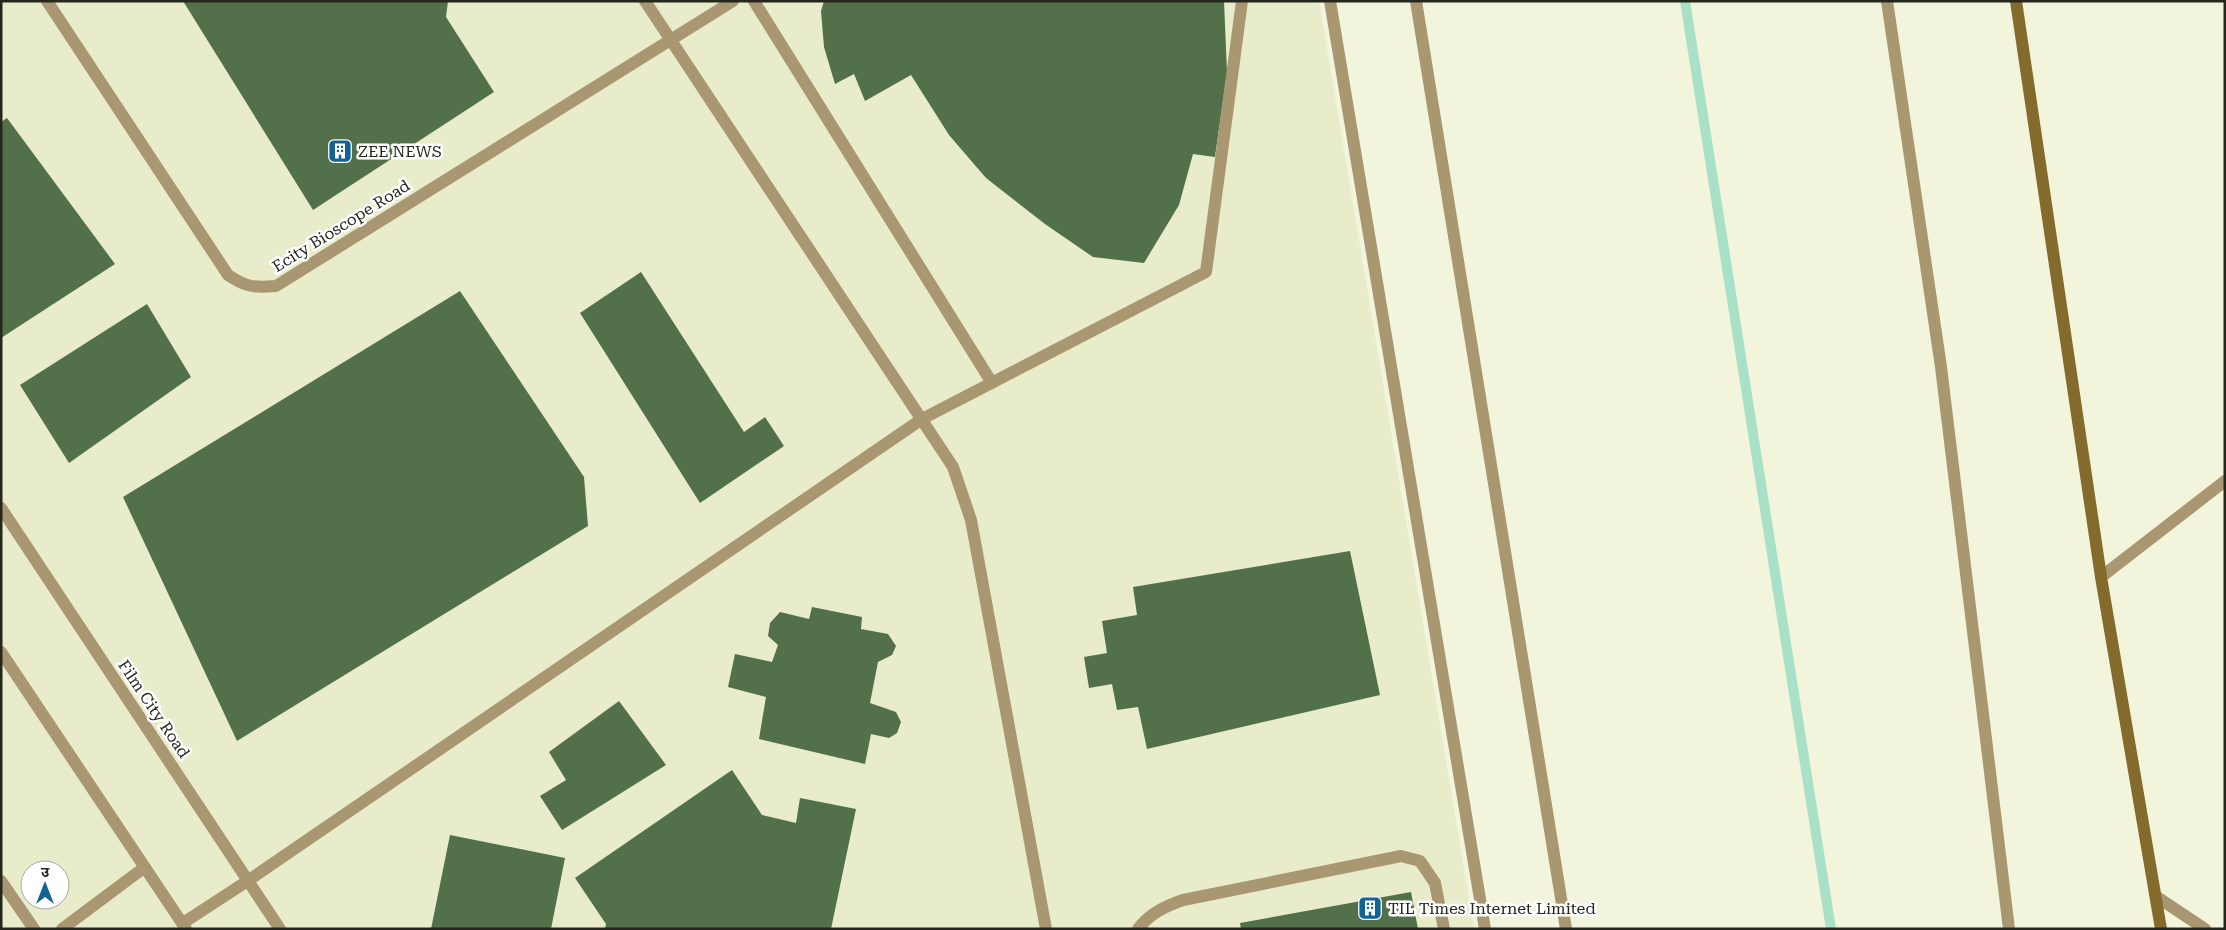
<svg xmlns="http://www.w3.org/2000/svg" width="2226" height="930" font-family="'Roboto Serif','Noto Sans Devanagari',serif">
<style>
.built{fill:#e8eccb;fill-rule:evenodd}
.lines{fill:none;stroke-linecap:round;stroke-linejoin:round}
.stream{stroke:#a8e1c7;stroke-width:10}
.building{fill:#52704a}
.lane{stroke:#a89770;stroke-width:12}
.street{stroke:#a89770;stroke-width:12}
.secondary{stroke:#846b2c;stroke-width:12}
.labels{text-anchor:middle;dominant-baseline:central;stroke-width:5;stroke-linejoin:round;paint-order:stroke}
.poi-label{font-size:16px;fill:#25261c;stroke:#fff;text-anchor:start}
.street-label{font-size:16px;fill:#25261c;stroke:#fff}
</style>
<rect width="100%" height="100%" fill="#f2f5dc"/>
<path class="built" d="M1 1H1319L1474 929H1ZM30 870H60V900H30Z"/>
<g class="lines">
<path class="stream" d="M1685 1 1831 929"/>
</g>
<path class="building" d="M183 1H448L446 17 494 92 313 210Z
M824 1H1224L1227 72 1215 157 1193 154 1179 205 1144 263 1093 257 1045 224 986 178 949 135 911 75 865 101 854 74 835 84 824 47 821 11Z
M7 118 115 264 1 338V122Z
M641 272 744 432 765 417 784 446 700 503 580 313Z
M460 291 584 477 588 526 237 741 123 497Z
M147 304 191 377 69 463 20 385Z
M1350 551 1380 695 1147 749 1138 707 1117 710 1112 684 1089 688 1084 657 1107 653 1102 621 1137 615 1133 587Z
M812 607 862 617 861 629 888 634 896 646 892 655 878 662 870 703 896 712 901 722 897 733 889 738 871 734 865 764 759 739 766 697 728 687 735 654 772 662 778 645 768 636 770 623 780 612 809 619Z
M619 701 666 765 562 830 540 796 566 780 549 752Z
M732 770 762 815 796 823 800 798 856 809 831 929H605L606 924 575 878Z
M450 835 565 858 551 929H431Z
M1411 892 1418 929H1241L1240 923Z"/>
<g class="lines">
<path class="lane" d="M47 1 228 275C246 287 254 288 276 286L733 1
M645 1 953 467 971 520 1046 929
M754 1 992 383
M1330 1 1485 929
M1416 1 1566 929
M1 508 280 929
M2101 577 2225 481
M1 652 186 929
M1 881 34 929
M2157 897 2205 929
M183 923 249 880 922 419 1206 272 1242 1
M62 929 145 867
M1138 929C1150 913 1166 906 1183 900L1401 856 1420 861 1435 883 1444 929"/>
<path class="street" d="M1887 1 1941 367 2009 929"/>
<path class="secondary" d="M2016 1 2101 577 2161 929"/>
</g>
<defs>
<g id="building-square" transform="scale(1.25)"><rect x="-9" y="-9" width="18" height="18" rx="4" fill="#126294" stroke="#fff"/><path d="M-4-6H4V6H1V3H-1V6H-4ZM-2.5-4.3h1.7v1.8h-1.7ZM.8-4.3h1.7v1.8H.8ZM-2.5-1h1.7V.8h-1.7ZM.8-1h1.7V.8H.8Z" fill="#fff"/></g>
</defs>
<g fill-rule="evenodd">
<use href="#building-square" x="340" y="151"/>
<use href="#building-square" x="1370" y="908"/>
</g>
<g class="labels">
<g class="poi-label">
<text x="358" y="151">ZEE NEWS</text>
<text x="1388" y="908">TIL Times Internet Limited</text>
</g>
<g class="street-label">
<text transform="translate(341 226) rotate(-32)">Ecity Bioscope Road</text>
<text transform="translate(154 709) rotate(56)">Film City Road</text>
</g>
</g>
<rect width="2226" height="930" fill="none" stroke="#25261c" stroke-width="5"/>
<g transform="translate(45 885)"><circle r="24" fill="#ffffff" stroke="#a8a8a4"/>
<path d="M0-4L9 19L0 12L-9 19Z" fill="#126294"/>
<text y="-8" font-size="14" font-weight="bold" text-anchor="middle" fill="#25261c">उ</text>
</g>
</svg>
